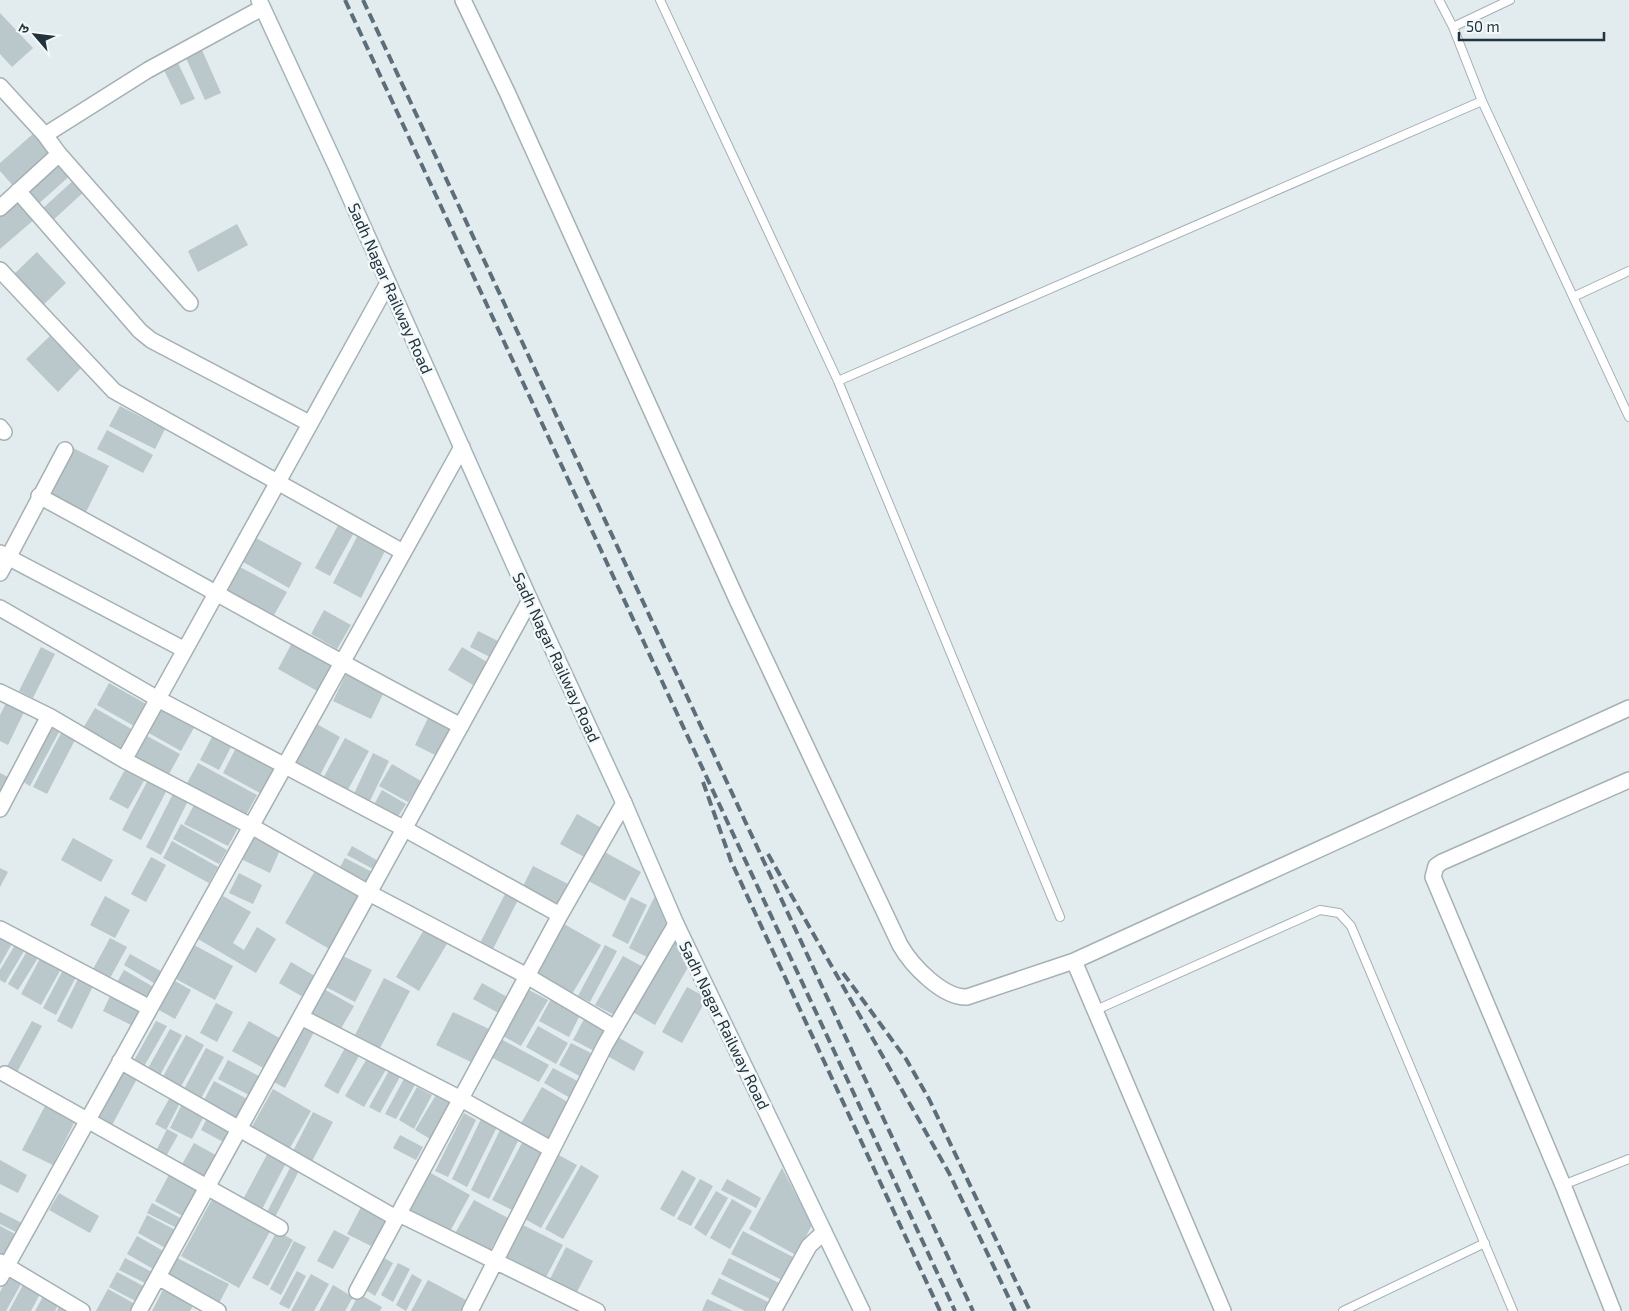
<svg xmlns="http://www.w3.org/2000/svg" width="1629" height="1311" font-family="'Exo 2','Noto Sans Devanagari',sans-serif">
<style>
.building{fill:#bac7cb}
.lines{fill:none;stroke-linecap:round;stroke-linejoin:round}
.lane-casing{stroke:#a5b0b5;stroke-width:10}
.street-casing{stroke:#a5b0b5;stroke-width:18}
.secondary-casing{stroke:#a3b4bc;stroke-width:18}
.lane{stroke:#fff;stroke-width:8}
.street{stroke:#fff;stroke-width:15}
.secondary{stroke:#fff;stroke-width:15}
.rail{stroke:#5c6e7a;stroke-width:4;stroke-dasharray:10 5;stroke-linecap:butt}
.labels{text-anchor:middle;dominant-baseline:central;stroke-width:5;stroke-linejoin:round;paint-order:stroke}
.street-label{font-size:16px;fill:#22333e;stroke:#f3f8f9}
</style>
<rect width="100%" height="100%" fill="#e2ebed"/>
<path class="building" d="M0 13 33 48 12 67 0 54Z
M202 50 221 93 205 100 186 58Z
M178 63 195 99 181 105 164 70Z
M34 133 53 155 15 188 0 171V163Z
M60 158 73 173 36 206 23 191Z
M77 177 87 189 51 222 41 210Z
M19 197 36 218 0 249V214Z
M237 224 248 245 198 272 188 251Z
M37 252 66 283 39 309 10 278Z
M50 336 81 368 58 392 26 359Z
M120 406 165 429 155 449 109 426Z
M107 430 153 455 143 473 97 449Z
M73 448 109 466 86 512 50 493Z
M342 518 357 527 330 576 315 568Z
M360 531 388 545 361 598 333 583Z
M256 538 302 563 289 588 243 562Z
M238 566 287 592 274 615 226 589Z
M324 610 351 625 337 649 311 634Z
M478 631 498 641 490 657 470 647Z
M292 643 333 666 319 692 278 669Z
M41 647 55 654 33 698 19 691Z
M462 647 487 662 473 685 448 670Z
M346 674 384 692 371 719 333 701Z
M109 683 148 705 136 727 97 705Z
M7 701 25 710 8 745 0 741V715Z
M162 705 196 724 181 751 147 732Z
M95 708 133 730 121 752 82 730Z
M428 718 452 730 439 757 415 745Z
M315 723 340 737 317 781 291 767Z
M51 727 59 732 30 786 22 781Z
M61 733 75 740 47 794 33 787Z
M147 736 180 754 168 776 135 758Z
M212 737 231 747 219 770 200 760Z
M345 738 369 751 345 795 321 782Z
M236 748 275 768 262 794 223 773Z
M373 753 389 761 368 805 352 798Z
M198 763 257 795 245 817 186 785Z
M392 764 421 781 408 802 379 786Z
M127 766 146 777 128 809 109 799Z
M0 773 10 778 0 793Z
M149 778 168 788 141 840 122 830Z
M175 790 190 797 161 855 146 847Z
M382 790 406 804 394 823 371 810Z
M194 805 238 828 228 846 184 824Z
M577 814 605 830 588 859 560 844Z
M181 824 227 850 219 864 173 839Z
M252 837 280 850 270 873 241 859Z
M73 838 113 860 101 882 61 860Z
M172 841 218 867 209 883 163 858Z
M352 846 380 862 375 870 347 855Z
M601 850 641 872 625 901 585 879Z
M151 857 166 865 146 902 131 894Z
M345 858 374 873 367 887 338 871Z
M533 866 568 884 557 906 522 888Z
M0 868 8 872 0 887Z
M316 869 362 896 331 950 285 923Z
M239 873 262 885 253 904 229 893Z
M505 894 518 900 493 949 480 943Z
M656 894 670 923 651 959 629 948Z
M105 896 130 910 115 938 90 925Z
M223 896 251 912 233 943 244 950 257 927 276 939 256 973 198 939Z
M631 897 647 905 628 944 612 936Z
M564 924 601 945 572 994 536 973Z
M425 928 448 942 419 991 396 977Z
M0 933 14 940 0 965Z
M674 935 691 962 655 1025 631 1011Z
M110 938 127 947 109 980 92 971Z
M18 940 27 946 5 983 0 980V970Z
M194 945 233 966 215 1000 176 979Z
M605 945 617 951 590 1002 578 996Z
M30 946 41 953 18 990 8 984Z
M130 954 166 974 159 986 124 965Z
M42 955 62 967 41 1005 21 994Z
M341 955 372 970 355 1002 324 986Z
M623 956 645 968 618 1017 595 1005Z
M291 962 315 976 303 997 279 983Z
M63 970 76 977 56 1015 43 1008Z
M124 970 157 989 149 1003 116 984Z
M80 975 95 982 72 1029 57 1021Z
M384 978 410 991 380 1048 355 1035Z
M175 981 191 990 175 1019 159 1010Z
M482 983 511 999 502 1015 473 999Z
M687 987 707 998 682 1043 662 1032Z
M322 988 354 1006 339 1032 307 1014Z
M527 989 548 1000 521 1046 501 1035Z
M112 992 142 1007 133 1026 103 1011Z
M552 997 581 1013 569 1037 539 1021Z
M216 1003 233 1012 217 1042 200 1033Z
M453 1012 489 1029 473 1063 436 1045Z
M584 1019 611 1033 600 1054 573 1040Z
M32 1021 42 1026 15 1076 5 1070Z
M156 1021 167 1026 142 1070 132 1064Z
M249 1021 283 1040 267 1070 232 1051Z
M302 1026 314 1032 285 1088 272 1081Z
M538 1026 568 1043 556 1064 526 1047Z
M170 1029 182 1035 159 1077 147 1070Z
M186 1035 204 1045 179 1090 161 1080Z
M614 1035 644 1052 634 1071 604 1054Z
M501 1039 549 1065 539 1082 491 1057Z
M571 1043 599 1057 587 1080 559 1065Z
M346 1046 360 1054 338 1094 324 1086Z
M206 1048 224 1057 200 1100 183 1091Z
M369 1055 388 1066 364 1107 345 1096Z
M228 1060 261 1077 251 1096 218 1079Z
M391 1067 402 1073 380 1113 369 1107Z
M125 1068 139 1075 111 1127 97 1119Z
M553 1068 581 1083 572 1099 544 1083Z
M406 1075 417 1081 396 1119 385 1114Z
M214 1081 249 1100 239 1120 203 1102Z
M417 1087 432 1095 414 1129 399 1120Z
M542 1087 571 1104 549 1141 520 1125Z
M273 1089 311 1111 287 1153 249 1132Z
M173 1092 183 1097 166 1130 155 1124Z
M436 1095 452 1104 432 1140 415 1130Z
M184 1100 206 1112 192 1139 170 1128Z
M46 1104 76 1119 53 1165 22 1150Z
M313 1112 333 1122 311 1163 292 1153Z
M464 1113 476 1120 448 1177 435 1171Z
M208 1116 234 1130 227 1144 201 1130Z
M482 1117 498 1125 467 1187 452 1179Z
M167 1129 178 1135 165 1158 155 1153Z
M500 1130 519 1139 489 1199 471 1190Z
M400 1135 423 1147 416 1160 393 1148Z
M523 1141 542 1151 512 1210 492 1200Z
M194 1143 219 1157 205 1182 180 1168Z
M269 1151 287 1161 260 1213 241 1203Z
M555 1153 577 1165 541 1228 518 1215Z
M0 1160 27 1175 18 1193 0 1184Z
M581 1165 599 1176 563 1239 545 1229Z
M291 1166 299 1171 274 1219 266 1214Z
M782 1168 812 1225 796 1255 749 1229Z
M682 1170 696 1178 674 1217 660 1209Z
M171 1171 204 1189 188 1219 155 1201Z
M429 1172 470 1195 448 1235 407 1213Z
M700 1179 713 1186 691 1226 677 1219Z
M727 1179 761 1198 756 1208 721 1190Z
M716 1191 728 1198 706 1236 694 1228Z
M59 1193 99 1216 90 1233 49 1210Z
M215 1194 273 1226 239 1288 181 1256Z
M732 1199 752 1211 730 1249 710 1238Z
M474 1200 508 1218 487 1256 453 1237Z
M152 1203 184 1220 179 1229 147 1213Z
M361 1207 389 1221 375 1248 347 1234Z
M0 1212 24 1224 20 1234 0 1224Z
M147 1215 179 1232 169 1250 138 1233Z
M523 1225 563 1245 544 1281 504 1261Z
M0 1226 17 1235 5 1259 0 1256Z
M334 1230 350 1238 333 1269 317 1261Z
M277 1231 293 1240 268 1286 252 1278Z
M743 1231 793 1257 782 1280 731 1254Z
M137 1236 165 1252 155 1270 127 1254Z
M294 1241 306 1247 281 1295 270 1289Z
M566 1247 593 1261 575 1296 548 1283Z
M381 1256 393 1263 375 1296 363 1288Z
M175 1257 229 1284 218 1305 164 1279Z
M125 1258 154 1273 149 1285 119 1270Z
M729 1258 779 1283 770 1299 721 1274Z
M398 1263 410 1269 393 1302 381 1295Z
M297 1271 306 1276 289 1309 279 1304Z
M117 1272 147 1288 139 1303 109 1287Z
M311 1274 329 1284 314 1311H291Z
M412 1274 422 1280 406 1311 396 1305Z
M9 1275 22 1282 6 1311H0V1292Z
M719 1278 768 1302 763 1311H745L711 1294Z
M428 1280 468 1301 463 1311H411Z
M24 1283 41 1292 31 1311H9Z
M166 1284 196 1300 190 1311H152Z
M333 1285 353 1297 345 1311H319Z
M108 1289 135 1304 131 1311H96Z
M45 1293 60 1301 55 1311H35Z
M359 1294 382 1307 380 1311H350Z
M707 1299 733 1311H702Z
M61 1302 69 1307 67 1311H57Z"/>
<g class="lines">
<g class="lane-casing">
<path id="lane" d="M660 0 838 381 1060 917
M1439 0 1453 27 1482 101 1629 417
M1453 27 1510 0
M1573 297 1629 271
M838 381 1482 101
M1096 1010 1320 910 1339 913 1351 926 1513 1311
M1563 1185 1629 1159
M1343 1311 1485 1243"/>
</g>
<g class="street-casing">
<path id="street" d="M463 0 507 92 738 602 900 945C912 966 943 998 967 997L1074 961 1629 708
M0 86 45 135
M18 191 140 331 151 340 309 423
M0 208 59 154
M0 270 114 391 403 552
M190 303 59 154 45 135 148 70 262 8
M0 427 4 432
M39 496C180 572 319 652 461 726
M0 553 185 650
M0 573 65 450
M0 608 158 699 405 829 560 915
M0 692 49 716 124 760 251 826 369 893 527 976 615 1028
M124 760 388 283
M0 809 49 716
M0 929 150 1008
M1074 961 1223 1311
M301 1017 461 1099 551 1149
M120 1061 396 1218
M5 1074 280 1228
M399 1214 597 1311
M0 1262 82 1311
M158 1277 218 1311
M0 1278 462 447
M357 1291 560 915 624 803
M139 1311 530 600
M470 1311 605 1045 676 924
M773 1311 809 1246 824 1232
M1613 1311 1563 1185 1433 877 1436 866 1442 862 1629 780"/>
</g>
<g class="secondary-casing">
<path id="secondary" d="M259 0 336 166 530 600 624 803 676 924 862 1311"/>
</g>
<use href="#lane" class="lane"/>
<use href="#street" class="street"/>
<use href="#secondary" class="secondary"/>
<path class="rail" d="M345 0 955 1311
M363 0 973 1311
M703 782 731 861 940 1311
M768 854 949 1173 1015 1311
M843 973 906 1059 929 1099 1030 1311"/>
</g>
<g class="labels">
<g class="street-label">
<text transform="translate(391 288) rotate(66)">Sadh Nagar Railway Road</text>
<text transform="translate(557 657) rotate(65)">Sadh Nagar Railway Road</text>
<text transform="translate(725 1025) rotate(64)">Sadh Nagar Railway Road</text>
</g>
</g>
<g transform="translate(35 35) rotate(298)" stroke="#f3f8f9" stroke-width="4" paint-order="stroke">
<path d="M0-4L9 19L0 12L-9 19Z" fill="#22333e"/>
<text y="-8" font-size="14" font-weight="bold" text-anchor="middle" fill="#22333e">उ</text>
</g>
<path d="M1459 32v8h145v-8" fill="none" stroke="#22333e" stroke-width="2.5"/>
<text x="1466" y="32" font-size="15" fill="#22333e" stroke="#f3f8f9" stroke-width="4" paint-order="stroke">50 m</text>
</svg>
